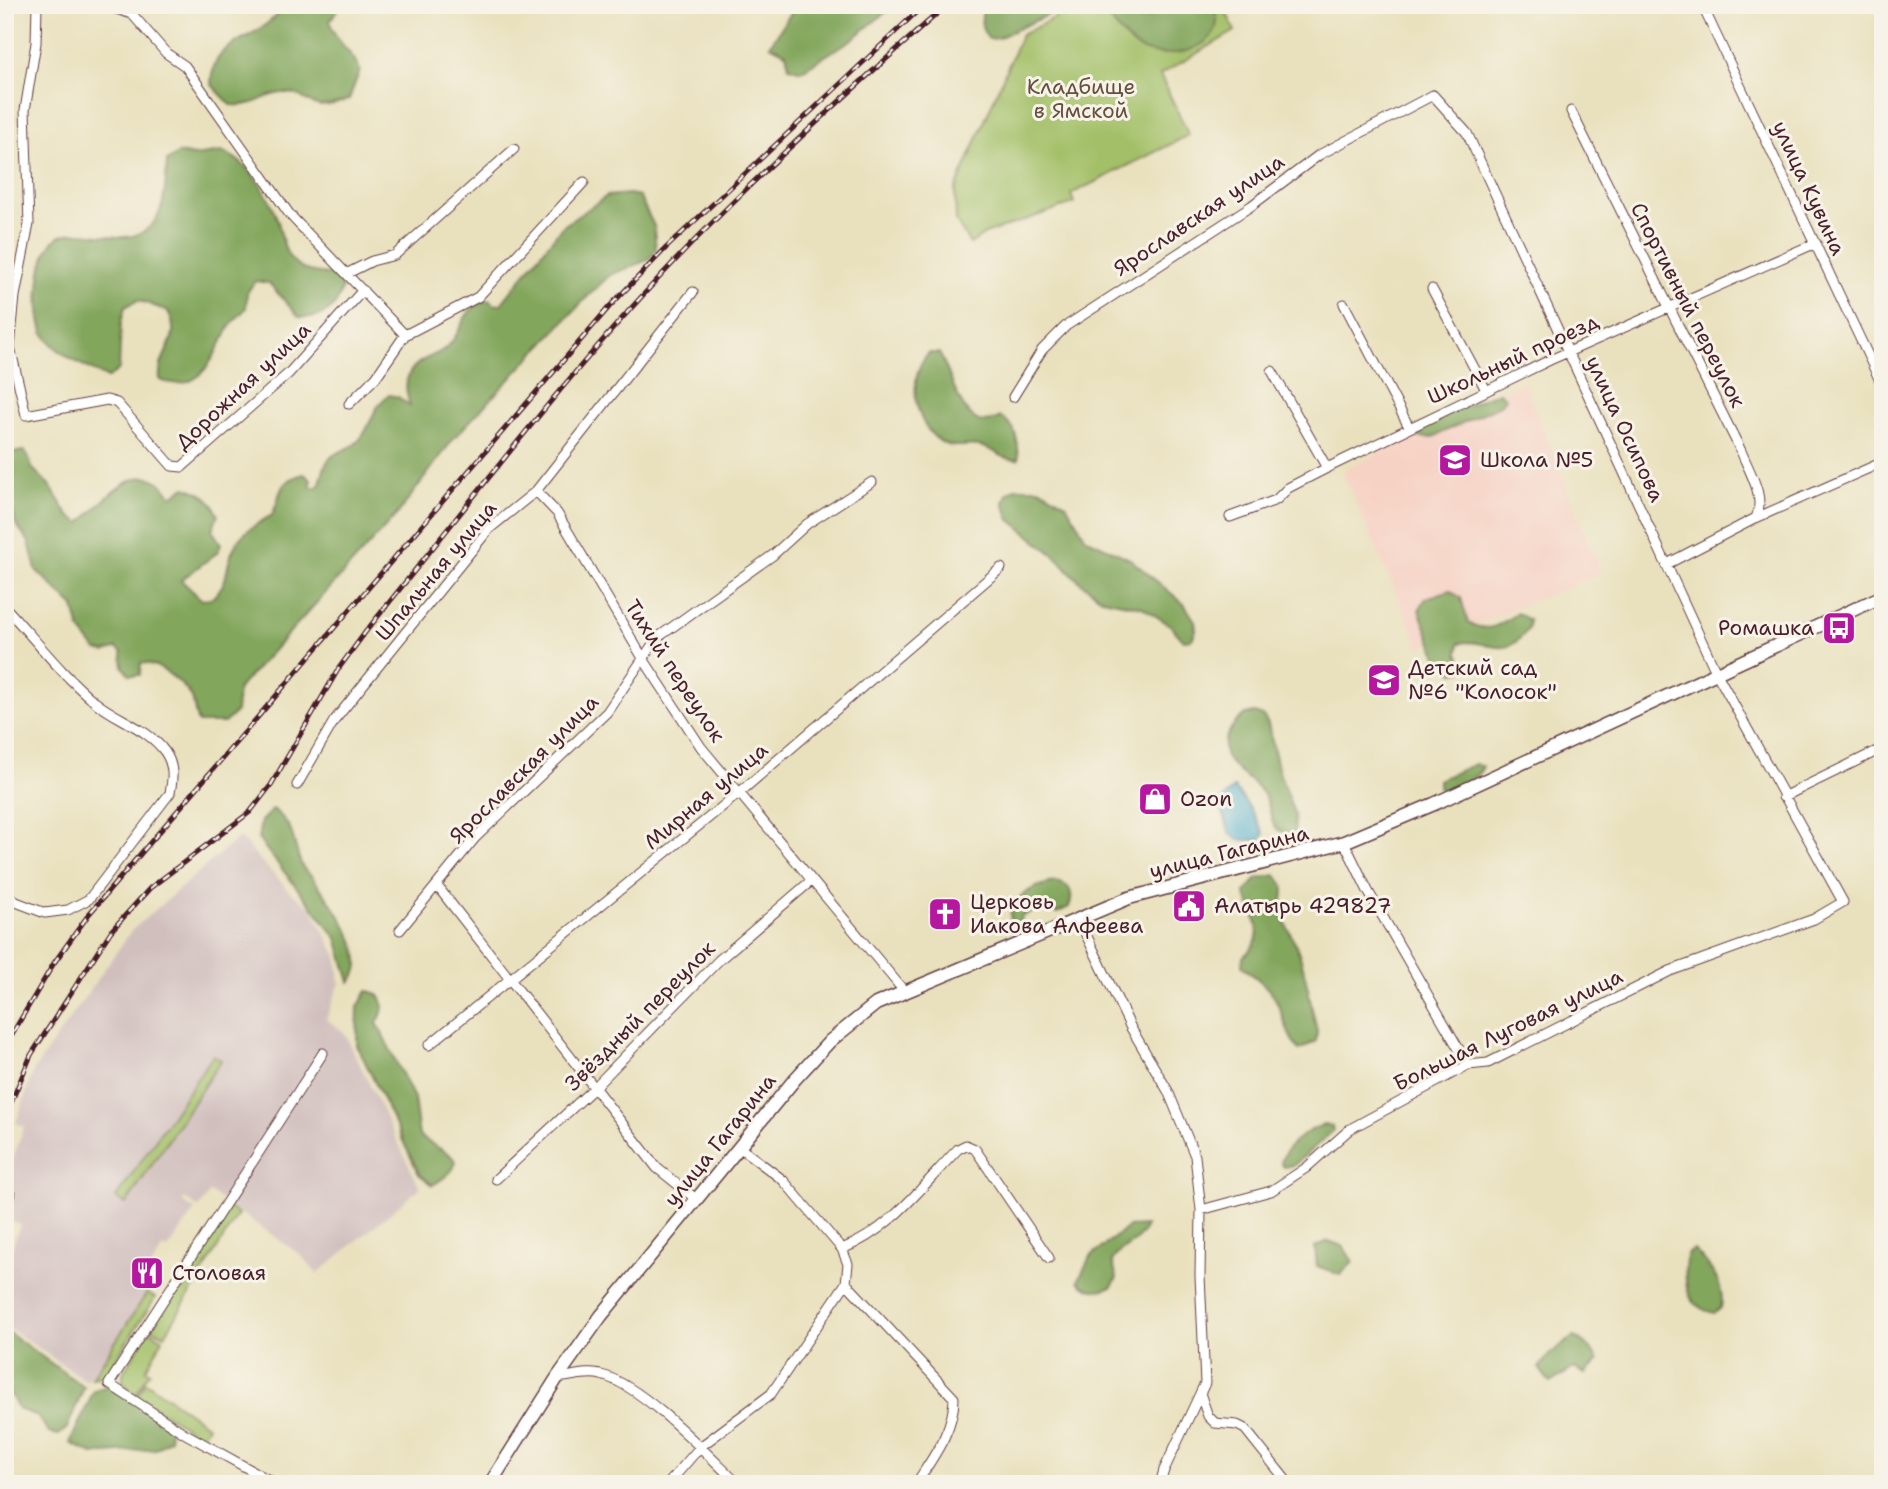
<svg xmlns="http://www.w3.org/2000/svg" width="1888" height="1489" font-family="'Shantell Sans',sans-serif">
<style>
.built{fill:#f6d2c4}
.industrial{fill:#d1bfbe}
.green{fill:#a3c068;stroke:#76704a;stroke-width:2}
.forest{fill:#82a65c;stroke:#666244;stroke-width:2}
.water{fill:#4bacca;stroke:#4a667a;stroke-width:2}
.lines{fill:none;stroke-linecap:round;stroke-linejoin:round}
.street-casing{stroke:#623c41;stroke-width:11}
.secondary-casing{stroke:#623c41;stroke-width:15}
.street{stroke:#fff;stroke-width:9}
.secondary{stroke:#fff;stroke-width:12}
.rail-casing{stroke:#4a1f2b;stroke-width:5}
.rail{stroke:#f7f3e8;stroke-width:2.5;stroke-dasharray:8;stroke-linecap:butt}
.labels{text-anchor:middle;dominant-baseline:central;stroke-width:6;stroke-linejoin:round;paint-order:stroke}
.park-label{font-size:21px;fill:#654f3d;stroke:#f7f3e8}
.street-label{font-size:21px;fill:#4a1f2b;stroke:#f7f3e8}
.poi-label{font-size:21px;fill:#4a1f2b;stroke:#f7f3e8;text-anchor:start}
</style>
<rect width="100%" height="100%" fill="#f7f3e8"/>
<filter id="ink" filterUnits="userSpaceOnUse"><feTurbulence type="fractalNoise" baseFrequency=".0143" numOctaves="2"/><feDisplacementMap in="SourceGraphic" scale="14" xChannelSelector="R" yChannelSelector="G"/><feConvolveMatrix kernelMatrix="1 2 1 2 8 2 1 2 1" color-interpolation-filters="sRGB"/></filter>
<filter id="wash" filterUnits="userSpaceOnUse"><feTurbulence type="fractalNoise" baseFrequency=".00686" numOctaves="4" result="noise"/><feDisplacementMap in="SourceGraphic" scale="28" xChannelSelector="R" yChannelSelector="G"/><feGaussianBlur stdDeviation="1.57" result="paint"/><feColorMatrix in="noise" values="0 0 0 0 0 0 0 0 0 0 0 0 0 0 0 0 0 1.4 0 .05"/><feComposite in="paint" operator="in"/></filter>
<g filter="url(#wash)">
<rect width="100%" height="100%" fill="#e9e1be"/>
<path class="built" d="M1524 382 1601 573 1420 648 1342 471Z"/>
<path class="industrial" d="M239 837 287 889 311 908 337 956 340 983 326 1019 344 1032 420 1188 317 1274 301 1255 210 1192 199 1208 184 1198 182 1202 195 1210 168 1249 164 1247 153 1263 141 1287 147 1292 98 1368 86 1381 5 1325V1269L20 1224 5 1219 8 1173 24 1127 16 1123 34 1070 131 931Z"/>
<path class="green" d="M1079 5H1223L1235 31 1160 75 1189 135 1071 194 1074 203 985 234 970 244 956 221 955 191 1021 35Z
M213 1055 221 1060 126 1204 116 1198Z
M226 1206 238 1214 165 1335 151 1328 176 1290H184L191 1277 187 1269Z
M147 1293 155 1298 105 1376 92 1378Z
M149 1330 163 1339 146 1369 150 1372 135 1395 123 1382V1373Z
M146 1382 208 1426 201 1437 137 1396Z"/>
<path class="forest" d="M284 5H341L330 21C334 42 352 50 360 70L349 99C304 118 311 91 283 93 262 94 259 107 231 105L211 84C212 42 244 44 269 22 275 18 279 11 284 5Z
M800 5H895L851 40 801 71 789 67 786 53 770 45 791 13Z
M984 5H1069L998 38 989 39C979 28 981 19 984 5Z
M1099 5H1215C1216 14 1219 24 1214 32 1200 55 1156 60 1135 46 1121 36 1110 19 1099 5Z
M222 152C249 161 270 195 278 222 284 241 282 256 302 268 310 273 324 273 333 275L342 287C337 310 323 319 299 317L269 283 255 281 247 293 246 308C241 314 235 319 231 325 213 353 204 396 160 380 157 350 184 343 168 311L138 300 125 307 121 323 119 369 108 378C89 368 59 356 46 337 33 318 36 242 63 235 91 227 121 247 146 230 167 215 165 185 167 161L179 153 194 156Z
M629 194 639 196 654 226 656 250 648 260 610 275 588 296 454 438 399 512 238 689 236 712 224 723H198C194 714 195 704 191 696 182 682 158 662 141 663L140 675H130L123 667 122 652 116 648 105 652 96 650 80 630 74 607 36 570 29 542 15 523 11 502 5 496V448L10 453 24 451 29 458 32 468 50 486 68 515 81 523C105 500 144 450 171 496L185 487C202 492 212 498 218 515L212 530 221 544 218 552 181 580 202 600 212 598C232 579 223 570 234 548 241 532 257 524 272 515 283 493 275 482 304 474L311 479V487H318C323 479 322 469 327 462 333 452 346 451 355 444 371 432 370 408 389 395L398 397 410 406C407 395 404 385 409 374 419 356 437 358 449 345 464 329 462 307 488 300L496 305 501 304 562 227 607 196Z
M929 353H939C950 370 961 423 985 422 990 422 997 419 1001 417 1017 426 1018 442 1019 459 1003 461 998 451 983 447 972 443 956 449 945 444 913 429 906 375 929 353Z
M1499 392 1506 398 1500 405 1431 438 1418 437 1416 432 1421 425Z
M1015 488H1039L1066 504 1086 538 1130 559 1184 604 1195 621 1196 630 1192 639 1183 640 1170 625 1142 607 1103 599 1080 582 1054 555 1009 519 1004 502 1007 494Z
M1450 590 1461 598 1468 623C1489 633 1499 626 1517 613L1529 620 1528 629C1503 664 1489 637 1459 643L1458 653 1464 666 1463 671 1454 673 1439 661 1419 610 1426 598Z
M1254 713 1263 716 1268 724 1279 772 1295 816 1294 834C1264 832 1276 815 1264 795 1251 774 1210 764 1229 732 1236 721 1241 715 1254 713Z
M1475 764 1483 766C1480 778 1450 793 1438 788V780Z
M273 809C297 828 291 841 302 866 304 870 309 873 313 878 329 901 377 957 350 982L337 938 258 839 261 821Z
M1275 875C1292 889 1279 898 1283 915 1286 929 1296 941 1300 956 1307 980 1311 1006 1317 1031L1316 1041 1299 1050C1286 1035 1284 1015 1275 998 1266 984 1254 976 1242 966L1243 957C1269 935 1255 922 1245 893L1257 879Z
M1054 882C1069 883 1075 892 1069 907L1057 913 1043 907 1022 916 1019 925 1011 922C1006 899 1033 886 1054 882Z
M367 991C386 993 386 1009 377 1023L414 1098 419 1136C444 1154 478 1158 433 1185L419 1174 357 1045 358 1007Z
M1323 1125 1332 1126 1333 1131 1294 1165 1284 1167 1281 1163C1285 1145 1306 1131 1323 1125Z
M1146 1226C1140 1243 1121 1246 1112 1261L1117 1278 1112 1286C1099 1292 1087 1292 1078 1281L1090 1257 1128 1227Z
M1328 1241 1343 1246 1353 1262 1340 1275 1317 1266 1315 1247Z
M1693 1249C1708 1264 1726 1284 1721 1308L1715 1313C1684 1308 1684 1280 1686 1255Z
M5 1330 84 1387 67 1428 59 1435 49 1433 38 1416 18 1409 5 1384Z
M1573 1337C1587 1340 1591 1349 1598 1361L1585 1374 1574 1368 1550 1383 1539 1368 1550 1354Z
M107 1386 169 1427 170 1439 156 1449 93 1454 70 1443 94 1390Z"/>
<path class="water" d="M1234 788C1249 805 1254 814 1264 834L1260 840H1239L1229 832 1220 802Z"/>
</g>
<g filter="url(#ink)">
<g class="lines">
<g class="street-casing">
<path id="street" d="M37 5 36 43 25 110 29 224 15 296 10 347 26 415 107 400 117 403 172 466 182 467 289 373 363 290
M103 5 132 14 166 53 185 66 290 215 405 335
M1702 5 1883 387
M1571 111 1741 451C1749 471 1766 497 1756 518
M348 273 372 261 395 255 514 149
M1432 289 1486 390
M1344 304 1409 427
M1272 371 1327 468
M1013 397 1042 350 1066 326 1251 206 1319 155 1433 95 1467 133 1717 674 1843 902 1814 919 1670 971 1488 1063 1468 1065 1350 1129 1306 1168 1271 1191 1201 1210
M349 404 376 377 405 335 478 297 584 182
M536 491 557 513 644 660 701 747 904 991
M1230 517 1276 500 1288 488 1327 468 1550 360 1816 243
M1667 564 1756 518 1883 462
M5 607C34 638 62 675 95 702 116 719 149 729 165 752 174 765 173 779 170 793L89 899 68 910 45 913 16 902 5 892
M297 785 334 721 489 529 536 491 693 292
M1783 797 1883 748
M1344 842 1368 891 1468 1065
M438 887 657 1168 696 1199
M1079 920 1131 1028 1168 1091 1195 1156 1201 1210 1200 1276 1205 1383 1164 1470 1160 1484
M400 930 475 838 607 712 657 638 773 555 807 524 872 482
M429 1045 739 793 1001 568
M739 1147 783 1180 842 1249
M496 1179 594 1088 719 960 812 880
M846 1283 954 1398C954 1430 933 1457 916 1484
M557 1378C570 1377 588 1371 601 1375 641 1384 707 1454 738 1484
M1201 1396 1208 1416 1215 1423 1237 1425 1245 1429 1289 1484
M276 1484 184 1433 109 1384 323 1053
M668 1484 700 1447 771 1394 846 1283 848 1264 842 1249C890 1231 923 1185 958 1149L966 1145 975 1149 1049 1258"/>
</g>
<g class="secondary-casing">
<path id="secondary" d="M490 1484 557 1378 601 1316 795 1079 830 1041 876 1004 1129 898 1344 842 1434 804 1883 596"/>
</g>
<use href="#street" class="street"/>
<use href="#secondary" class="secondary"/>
<g class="rail-casing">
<path id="rail" d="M5 1046 54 963 89 914 610 306 666 248 924 5
M5 1117 31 1055 111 931 150 888 250 812 271 785 339 668 367 630C477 494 583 352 706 229 783 151 865 77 947 5
M5 1228 13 1193"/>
</g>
<use href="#rail" class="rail"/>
</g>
</g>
<defs>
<g id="school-square" transform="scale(1.75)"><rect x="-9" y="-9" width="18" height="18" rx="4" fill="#b5179e" stroke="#f7f3e8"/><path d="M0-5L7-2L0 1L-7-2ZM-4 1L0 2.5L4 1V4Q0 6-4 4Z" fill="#fff"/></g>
<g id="bus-square" transform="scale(1.75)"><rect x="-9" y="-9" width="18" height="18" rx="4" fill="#b5179e" stroke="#f7f3e8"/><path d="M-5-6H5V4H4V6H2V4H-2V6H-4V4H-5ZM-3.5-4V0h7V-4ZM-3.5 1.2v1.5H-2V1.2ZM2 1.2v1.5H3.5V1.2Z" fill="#fff"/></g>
<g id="shop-square" transform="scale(1.75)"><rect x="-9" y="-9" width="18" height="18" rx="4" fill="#b5179e" stroke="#f7f3e8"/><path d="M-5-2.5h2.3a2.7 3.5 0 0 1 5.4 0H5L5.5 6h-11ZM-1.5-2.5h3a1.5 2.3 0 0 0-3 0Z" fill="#fff"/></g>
<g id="civic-square" transform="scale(1.75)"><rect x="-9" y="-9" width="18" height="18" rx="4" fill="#b5179e" stroke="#f7f3e8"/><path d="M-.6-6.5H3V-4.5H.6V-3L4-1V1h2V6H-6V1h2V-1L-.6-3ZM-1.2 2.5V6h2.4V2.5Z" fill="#fff"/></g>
<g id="church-square" transform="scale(1.75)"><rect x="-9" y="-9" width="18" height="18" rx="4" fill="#b5179e" stroke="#f7f3e8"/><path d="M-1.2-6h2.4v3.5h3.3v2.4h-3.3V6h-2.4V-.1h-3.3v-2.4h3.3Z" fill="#fff"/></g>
<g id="restaurant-square" transform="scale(1.75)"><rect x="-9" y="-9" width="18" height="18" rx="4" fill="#b5179e" stroke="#f7f3e8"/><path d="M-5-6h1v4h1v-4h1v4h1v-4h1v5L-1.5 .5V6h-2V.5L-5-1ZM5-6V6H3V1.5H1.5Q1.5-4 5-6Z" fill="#fff"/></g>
</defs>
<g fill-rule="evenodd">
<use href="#school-square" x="1455" y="460"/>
<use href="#bus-square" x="1839" y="628"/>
<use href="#school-square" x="1384" y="680"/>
<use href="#shop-square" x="1155" y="799"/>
<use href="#civic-square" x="1189" y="906"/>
<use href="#church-square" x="945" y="914"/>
<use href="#restaurant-square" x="147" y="1273"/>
</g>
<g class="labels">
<g class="park-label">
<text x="1081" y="87">Кладбище<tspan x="1081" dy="24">в Ямской</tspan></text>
</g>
<g class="street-label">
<text transform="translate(1809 188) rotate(65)">улица Кувина</text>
<text transform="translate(1199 215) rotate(-34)">Ярославская улица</text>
<text transform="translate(1688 305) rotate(63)">Спортивный переулок</text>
<text transform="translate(1513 359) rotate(-25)">Школьный проезд</text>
<text transform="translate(243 386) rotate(-43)">Дорожная улица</text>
<text transform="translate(1625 429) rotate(65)">улица Осипова</text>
<text transform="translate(436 571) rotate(-50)">Шпальная улица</text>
<text transform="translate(675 671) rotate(57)">Тихий переулок</text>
<text transform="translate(524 769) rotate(-45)">Ярославская улица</text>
<text transform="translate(706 796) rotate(-40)">Мирная улица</text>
<text transform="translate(1229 852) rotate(-14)">улица Гагарина</text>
<text transform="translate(640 1016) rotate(-45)">Звёздный переулок</text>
<text transform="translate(1508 1030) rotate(-26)">Большая Луговая улица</text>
<text transform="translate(720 1140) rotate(-51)">улица Гагарина</text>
</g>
<g class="poi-label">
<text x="1480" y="460">Школа №5</text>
<text x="1814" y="628" text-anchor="end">Ромашка</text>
<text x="1408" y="668">Детский сад<tspan x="1408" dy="24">№6 "Колосок"</tspan></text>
<text x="1180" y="799">Ozon</text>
<text x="970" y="902">Церковь<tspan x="970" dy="24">Иакова Алфеева</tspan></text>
<text x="1214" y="906">Алатырь 429827</text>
<text x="172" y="1273">Столовая</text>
</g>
</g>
<rect width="1888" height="1489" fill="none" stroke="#f7f3e8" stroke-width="28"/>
</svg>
